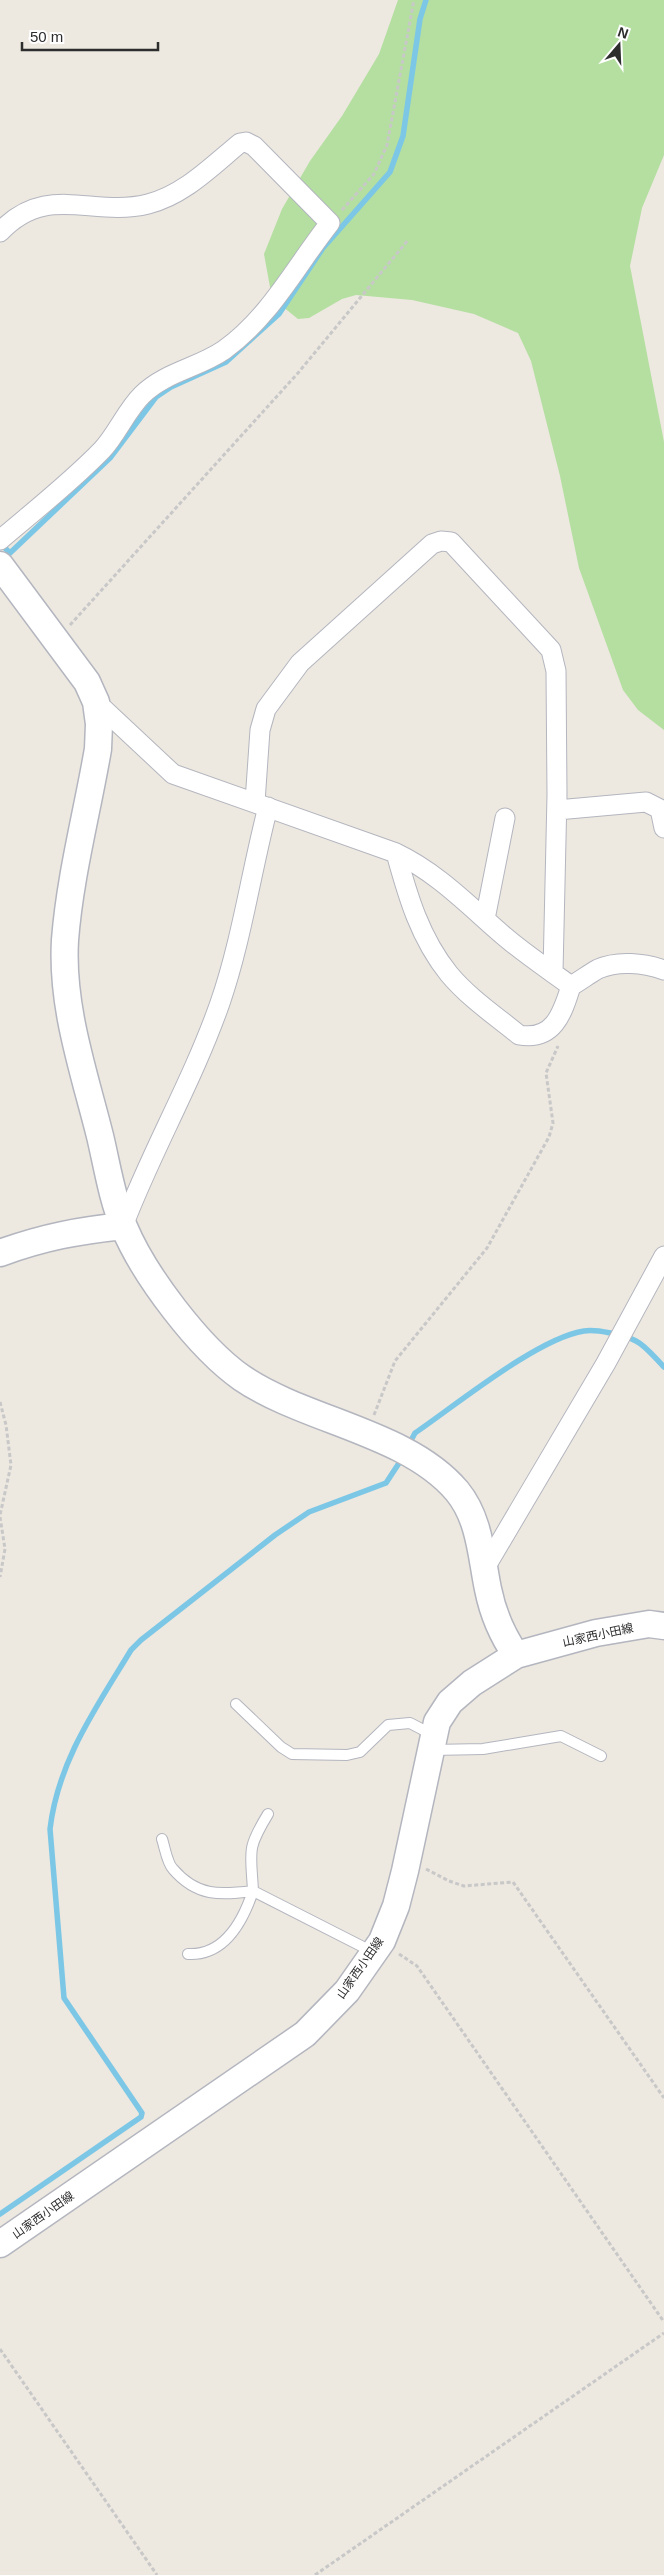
<svg xmlns="http://www.w3.org/2000/svg" width="664" height="2575" font-family="Helvetica,'Noto Sans JP',sans-serif">
<style>
.green{fill:#b4dfa1}
.lines{fill:none;stroke-linecap:round;stroke-linejoin:round}
.stream{stroke:#7cc7e6;stroke-width:5.5}
.lane-casing{stroke:#b4b6bf;stroke-width:12}
.street-casing{stroke:#b4b6bf;stroke-width:21}
.secondary-casing{stroke:#b4b6bf;stroke-width:29}
.path{stroke:#c8c8c8;stroke-width:3;stroke-dasharray:4 2.5;stroke-linecap:butt}
.lane{stroke:#fff;stroke-width:10}
.street{stroke:#fff;stroke-width:19}
.secondary{stroke:#fff;stroke-width:26}
.labels{text-anchor:middle;dominant-baseline:central;stroke-width:4;stroke-linejoin:round;paint-order:stroke}
.street-label{font-size:12px;fill:#2d2d2d;stroke:#fff}
</style>
<rect width="100%" height="100%" fill="#ede8e0"/>
<path class="green" d="M398 0H664V155L642 208 630 266 664 442V730L638 710 623 690 579 568 560 476 531 361 518 333 474 314 412 300 356 295 342 299 309 318 298 319 272 298 264 254 282 209 310 161 342 116 379 54Z"/>
<g class="lines">
<path class="stream" d="M1 544 10 553 110 458 156 397 171 387 226 362 279 314 323 248 390 172 403 136 420 19 426 0
M408 1446 415 1433C456 1405 538 1338 584 1331 596 1329 625 1335 636 1341 646 1346 656 1359 664 1367
M0 2214 141 2117 142 2113 64 1998 50 1829C58 1761 96 1708 131 1650L141 1640 275 1535 309 1512 386 1483 403 1457"/>
<g class="lane-casing">
<path id="lane" d="M236 1704 281 1747 292 1754 347 1755 360 1752 388 1725 410 1723 433 1735
M432 1750 483 1749 561 1736 601 1756
M268 1814C246 1850 251 1851 253 1891L373 1952
M162 1839C165 1848 167 1863 173 1869 197 1897 220 1895 253 1891 243 1921 225 1956 188 1954"/>
</g>
<g class="street-casing">
<path id="street" d="M0 232C47 182 92 218 148 204 184 195 212 166 240 143L246 142 254 146 330 223C295 267 271 316 224 350 198 368 165 372 142 395 126 411 117 434 102 450 70 483 34 511 0 540
M96 702 173 774 396 853C438 873 469 906 504 936 525 954 549 970 571 986 580 981 589 974 598 969 618 960 644 963 664 970
M255 802 260 730 266 709 300 663 432 544 441 541 451 542 551 650 556 671 557 795 553 972
M557 810 646 802 660 809 664 828
M396 853C408 897 420 938 449 974 469 998 496 1016 519 1035 553 1041 562 1015 571 986
M485 919 505 818
M123 1226C152 1150 193 1080 220 1003 242 939 251 872 268 807
M485 1568 606 1363 664 1256"/>
</g>
<g class="secondary-casing">
<path id="secondary" d="M0 565 87 682 96 702 99 724 98 749C87 813 70 876 65 940 61 1007 84 1072 100 1136 107 1165 112 1199 124 1227 144 1275 199 1348 242 1378 305 1421 407 1432 457 1491 480 1519 481 1555 488 1589 493 1614 502 1635 516 1655
M0 1253C44 1237 77 1231 123 1226
M0 2244 305 2034 347 1991 382 1941 396 1906 405 1871 437 1722 450 1702 472 1683 516 1655 596 1633 649 1624 664 1626"/>
</g>
<path class="path" d="M342 210 374 174 387 145 414 0
M70 625 298 373 408 240
M0 1402 6 1425 11 1465 0 1515
M374 1415 395 1361 487 1248 549 1137 553 1123 546 1073 558 1046
M0 1517 5 1549 0 1577
M426 1869 449 1881 464 1886 513 1882 664 2098
M399 1954 417 1966 664 2322
M0 2349 157 2575
M315 2575 664 2333"/>
<use href="#lane" class="lane"/>
<use href="#street" class="street"/>
<use href="#secondary" class="secondary"/>
</g>
<g class="labels">
<g class="street-label">
<text transform="translate(598 1635) rotate(-12)">山家西小田線</text>
<text transform="translate(360 1968) rotate(-55)">山家西小田線</text>
<text transform="translate(43 2215) rotate(-35)">山家西小田線</text>
</g>
</g>
<g transform="translate(619 45) rotate(19)" stroke="#ffffff" stroke-width="4" paint-order="stroke">
<path d="M0-4L9 19L0 12L-9 19Z" fill="#2d2d2d"/>
<text y="-8" font-size="14" font-weight="bold" text-anchor="middle" fill="#2d2d2d">N</text>
</g>
<path d="M22 42v8h136v-8" fill="none" stroke="#2d2d2d" stroke-width="2.5"/>
<text x="30" y="42" font-size="15" fill="#2d2d2d" stroke="#ffffff" stroke-width="4" paint-order="stroke">50 m</text>
</svg>
